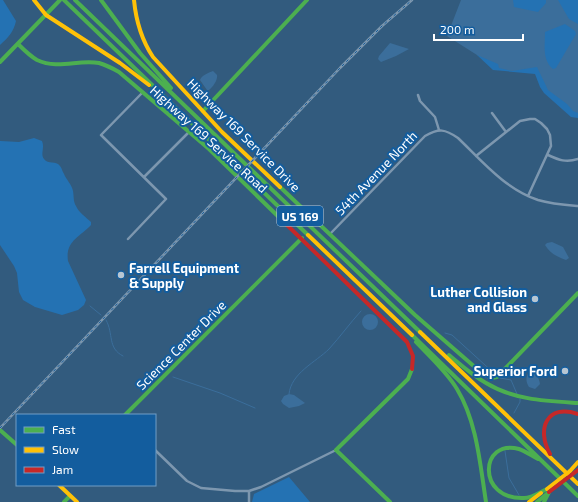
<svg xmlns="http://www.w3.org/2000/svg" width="578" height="502" font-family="'Exo 2',sans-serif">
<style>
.green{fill:#2472b3}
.water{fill:#3b6e9b;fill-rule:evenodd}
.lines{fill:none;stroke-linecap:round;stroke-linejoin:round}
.stream{stroke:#3b6e9b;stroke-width:1}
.street{stroke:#7d97af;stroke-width:2.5}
.fast{stroke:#4caf50;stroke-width:4}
.slow{stroke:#ffc107;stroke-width:4}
.jam{stroke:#c62828;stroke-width:4}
.rail-casing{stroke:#7d97ae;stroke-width:2.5}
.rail{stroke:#135d9e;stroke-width:1;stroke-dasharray:3;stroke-linecap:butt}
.slow-bridge{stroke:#ffc107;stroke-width:4}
.jam-bridge{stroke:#c62828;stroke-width:4}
.poi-dot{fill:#b7c6d2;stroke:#135d9e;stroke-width:1.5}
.labels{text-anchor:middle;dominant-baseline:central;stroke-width:4;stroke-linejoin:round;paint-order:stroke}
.shield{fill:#135d9e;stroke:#b8cee2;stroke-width:1}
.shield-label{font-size:12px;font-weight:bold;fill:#fff}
.street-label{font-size:13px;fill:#fff;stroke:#135d9e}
.poi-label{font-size:13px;font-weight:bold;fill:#fff;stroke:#135d9e;text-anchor:end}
</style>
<rect width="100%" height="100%" fill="#325b7e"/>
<path class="green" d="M0 0H3L16 21C14 31 8 38 0 45Z
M499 0H578V118L571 117 544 93 540 87 535 74 493 70 477 55Z
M34 138 42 141C45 148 40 154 44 159 48 165 56 160 60 166 62 168 62 171 64 174 66 179 72 185 73 191 74 196 73 201 76 206 79 213 86 217 91 222V225C80 237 65 241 68 261L86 300 84 305 78 310 62 315 35 307 23 300 19 292 17 273 14 266 0 245V141L19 142Z
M289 477 310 502H252L254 494Z"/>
<path class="water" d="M461 0H513L514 7 538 12 546 3V0H558L569 19 578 24V113L573 111 567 104 548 90 537 67 512 71 499 68 498 64 477 55 447 36ZM565 24 575 31 576 34 556 68 553 69C542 60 545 45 545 32Z
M390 43 409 49 396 56 381 62 378 59 379 56Z
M213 71 217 75C218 80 213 87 209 90H207L200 80C202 75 208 73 213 71Z
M552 242 563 247 569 258 566 260C557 257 550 253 545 245L547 243Z
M362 322a8 8 0 1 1 16 0a8 8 0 1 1-16 0Z
M530 371C536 374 539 377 540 384L535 389 529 387C525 381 526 375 530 371Z
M289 394 294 395 305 403 299 406 289 408 283 404 281 401 284 396Z"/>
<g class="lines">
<path class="stream" d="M90 306 101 315
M106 320C114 334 107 348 123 356
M445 333 452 335 496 375
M173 377 220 393 255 408
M500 378 511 380 517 394
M289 394C291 373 316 362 329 349 340 337 350 323 361 311
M514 413 520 402V399
M505 451 509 478 519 495"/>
<path class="street" d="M418 95 420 101 435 117 439 130
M492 113 506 132
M548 155C559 160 566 163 578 159
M476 156 520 121 530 119H535L541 123 547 129 550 135 551 146 528 196
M144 177 190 131
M330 234 425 136C439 128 445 129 458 138 482 161 505 189 538 200 551 204 565 205 578 206
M128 239 166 199 101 135 143 92
M155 450 187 481 201 488 235 491H249L261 487 336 450
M249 502V491"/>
<path class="fast" d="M64 0 308 235
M75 0 420 332
M101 0 140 53 171 88
M18 44C24 50 30 56 37 60 59 70 78 59 99 63 106 65 112 68 119 72L209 149 287 225
M0 62 60 0
M203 111 307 0
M280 187 415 315 484 375 492 378 497 377 578 293
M412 335 578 496
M416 342C430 357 446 371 457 389 477 422 480 464 486 502
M449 355C461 365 472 375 486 383 514 400 546 401 578 403
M125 415 302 238
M0 430 17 445
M538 459C532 456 525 451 519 449 480 438 476 500 524 498 532 498 540 492 547 489
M64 502 70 496
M390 502 336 450 408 379 412 369
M537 502 548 493
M544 502 549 492"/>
<path class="slow" d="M34 0 46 15 120 63 149 85
M134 0C136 21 141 39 153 57L222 132 280 187
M308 235 412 335
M420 332 578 484
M570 471 578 462
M59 485 77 502
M529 502 541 493"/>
<path class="jam" d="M287 225 407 342 413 356 412 369
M550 454C536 429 547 403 578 414"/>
<g class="rail-casing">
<path id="rail" d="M0 428 340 68 382 26 412 0"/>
</g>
<use href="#rail" class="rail"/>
<path class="slow-bridge" d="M547 489 570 471"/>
<path class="jam-bridge" d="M549 492 578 470"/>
</g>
<g class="poi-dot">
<circle cx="121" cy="275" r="4"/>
<circle cx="535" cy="299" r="4"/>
<circle cx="565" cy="371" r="4"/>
</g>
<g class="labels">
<rect class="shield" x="277" y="206" width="46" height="20" rx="3"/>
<g class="shield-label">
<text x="300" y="216">US 169</text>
</g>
<g class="street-label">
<text transform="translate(244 135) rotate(45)">Highway 169 Service Drive</text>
<text transform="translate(209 139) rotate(42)">Highway 169 Service Road</text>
<text transform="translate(376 173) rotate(-46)">54th Avenue North</text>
<text transform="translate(181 345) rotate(-45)">Science Center Drive</text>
</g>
<g class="poi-label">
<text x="129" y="268" text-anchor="start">Farrell Equipment<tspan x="129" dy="15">&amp; Supply</tspan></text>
<text x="527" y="292">Luther Collision<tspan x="527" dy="15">and Glass</tspan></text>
<text x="557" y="371">Superior Ford</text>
</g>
</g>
<rect x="16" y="414" width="140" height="72" fill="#135d9e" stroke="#719ec5"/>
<rect x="24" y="427" width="20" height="6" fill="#4caf50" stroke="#719ec5"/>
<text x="52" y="434" font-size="12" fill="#ffffff">Fast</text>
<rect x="24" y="447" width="20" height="6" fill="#ffc107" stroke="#719ec5"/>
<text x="52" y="454" font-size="12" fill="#ffffff">Slow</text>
<rect x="24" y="467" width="20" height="6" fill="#c62828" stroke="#719ec5"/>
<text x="52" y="474" font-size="12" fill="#ffffff">Jam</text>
<path d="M434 34v6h89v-6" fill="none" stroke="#ffffff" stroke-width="2"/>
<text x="440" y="34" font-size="12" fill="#ffffff" stroke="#135d9e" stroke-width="3" paint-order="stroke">200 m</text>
</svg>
